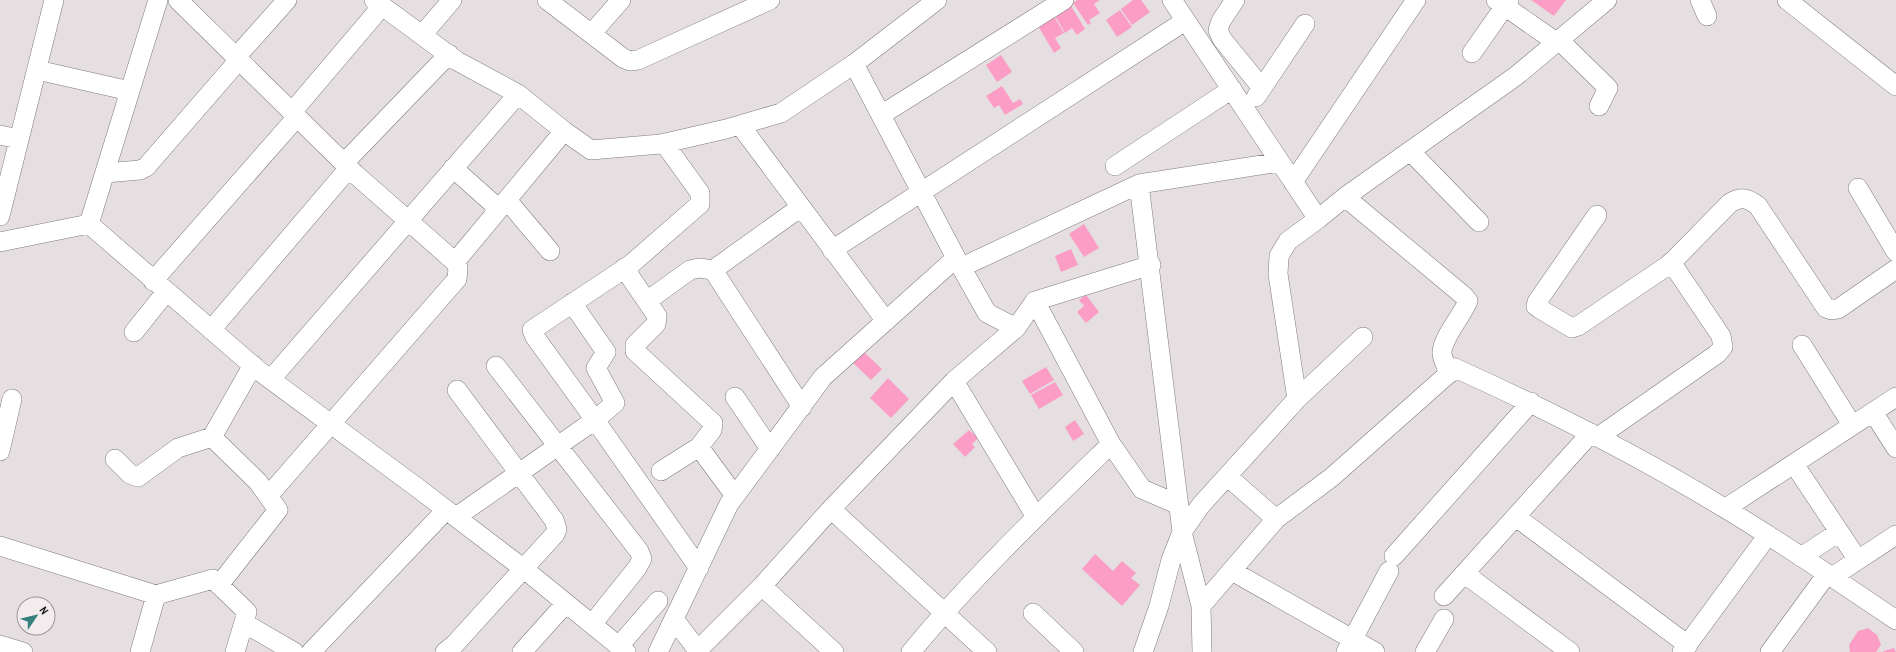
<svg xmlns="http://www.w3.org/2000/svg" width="1896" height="652" font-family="'Archivo Narrow',sans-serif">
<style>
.building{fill:#fb9dc4}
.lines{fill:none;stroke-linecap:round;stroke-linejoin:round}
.minor-casing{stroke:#807a7c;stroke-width:20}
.minor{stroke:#fff;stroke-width:19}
</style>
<rect width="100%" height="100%" fill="#e5dfe1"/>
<path class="building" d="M1077 0H1100L1094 4 1100 13 1089 20 1091 23 1088 25 1073 3Z
M1133 0H1141L1150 12 1132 25 1121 9Z
M1531 0H1566L1554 16Z
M1071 6 1085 29 1077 35 1072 28 1065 33 1055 16Z
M1120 10 1132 27 1117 37 1106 20Z
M1053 15 1064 33 1055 38 1061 48 1054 53 1037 24Z
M1001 55 1012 72 997 82 986 65Z
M1002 86 1013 103 1020 99 1023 104 1005 115 999 105 994 108 986 96Z
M1084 224 1099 248 1084 257 1069 234Z
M1071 249 1078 265 1061 272 1055 256Z
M1086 295 1099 312 1086 323 1077 312 1084 306 1079 300Z
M864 352 882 369 871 380 853 363Z
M1046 367 1054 380 1030 394 1022 381Z
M888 378 909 399 891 418 870 398Z
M1055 382 1063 395 1039 409 1031 395Z
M1075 420 1084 434 1073 441 1065 427Z
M969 430 978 438 972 444 975 447 965 457 953 444Z
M1095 554 1113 571 1122 561 1136 573 1131 578 1140 585 1122 606 1082 569Z
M1868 628 1877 635 1881 645 1876 652H1850L1849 645 1858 631Z
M1894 648 1896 652H1883L1884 651Z"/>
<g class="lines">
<g class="minor-casing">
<path id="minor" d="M158 0 89 224 259 371 415 486 524 569 626 652
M178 0 355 174 455 262 458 268 457 279 269 495
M374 0 457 61 518 94 564 131 591 150 661 144 726 129 781 113 854 64 937 0
M547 0 623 58 630 61 638 60 770 0
M1172 0 1318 219
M1235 0 1221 21 1218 30 1222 39 1262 88
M1496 0 1556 42
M1700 0 1707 16
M1787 0 1896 86
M592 33 621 0
M422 35 452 0
M1559 40 1608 88 1599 106
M1472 53 1509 0
M236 57 287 0
M854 64 956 258 987 313 1016 328
M37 70 130 91
M1256 97 1305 24
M292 112 382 6
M881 115 1064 0
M740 125 886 321
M0 135 19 139
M664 143 700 193V204L630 265 532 330 535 337 595 420 699 568
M1410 151 1479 222
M344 163 449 54
M1115 166 1232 89
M453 168 499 209
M105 173 140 170 146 167 239 60
M1293 182 1416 0
M1139 184 1182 532 1201 606 1202 652
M1858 188 1896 252
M1345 197 1464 296 1468 301C1462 316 1441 339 1442 354 1443 360 1447 368 1449 374
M507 200 550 251
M801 207 713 270 802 407
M1597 215 1537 302 1536 306 1540 309 1572 328 1578 326 1670 264 1730 203C1741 196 1748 198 1758 206L1826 308 1832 310 1838 309 1896 269
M0 216 54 0
M0 242 89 224
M832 250 1185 21
M455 262 564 131
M962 267 1139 184 1280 162
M624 268 657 316 656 324 635 345V351L713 423 712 430 699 447 735 496
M153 281 297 117
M647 301 690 270 699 268 713 270
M1035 301 1111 444 1142 489 1179 505
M211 330 349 168
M134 332 166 292
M1802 345 1852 425
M496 366 639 551 642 559 637 568 593 623
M271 379 518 94
M954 381 1036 517
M735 397 770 449
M1297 399 1363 337
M1873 412 1896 448
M1598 437 1717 354 1723 347 1721 336 1671 262
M0 451 12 399
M115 459 130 474 138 477 178 448 212 437
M1794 464 1858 560
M661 471 699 447
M1227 476 1276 519
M1726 508 1896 397
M831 509 987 652
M456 517 595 420 615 403 596 368 606 352 572 303
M1516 517 1688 645
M0 546 156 595 213 579 247 612 235 652
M1394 556 1531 402
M1801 557 1839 532
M1232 571 1375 652
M1465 574 1570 652
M1832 577 1896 535
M219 585 278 510 258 482 212 437 253 365
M762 586 834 652
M1444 596 1591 433
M1201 606 1276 519 1332 477 1455 368C1548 410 1639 456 1726 509 1784 544 1840 582 1896 620
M1033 613 1074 652
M674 619 699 652
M244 623 294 652
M0 645 23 652
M619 646 658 601
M698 650 762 586 831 509 954 381 1016 328 1035 301 1151 265
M140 652 156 595
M311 652 446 510
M445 652 454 645 555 534 557 529 554 520 457 390
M522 652 566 603
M658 652 729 504 823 377 956 258
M911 652C972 578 1042 511 1111 444
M1143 652 1159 606 1171 560 1182 532 1201 505 1297 399 1278 274 1279 256 1288 241 1318 219 1345 197 1516 76 1607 0
M1346 652 1389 571
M1425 652 1444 619
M1682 652 1768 535
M1770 652 1827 574"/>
</g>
<use href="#minor" class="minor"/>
</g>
<g transform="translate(36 616) rotate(55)"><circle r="19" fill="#f3ecee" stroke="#9d9799"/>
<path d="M0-3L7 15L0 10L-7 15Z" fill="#37807d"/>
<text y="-6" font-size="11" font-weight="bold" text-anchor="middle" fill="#1b1819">N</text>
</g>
</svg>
